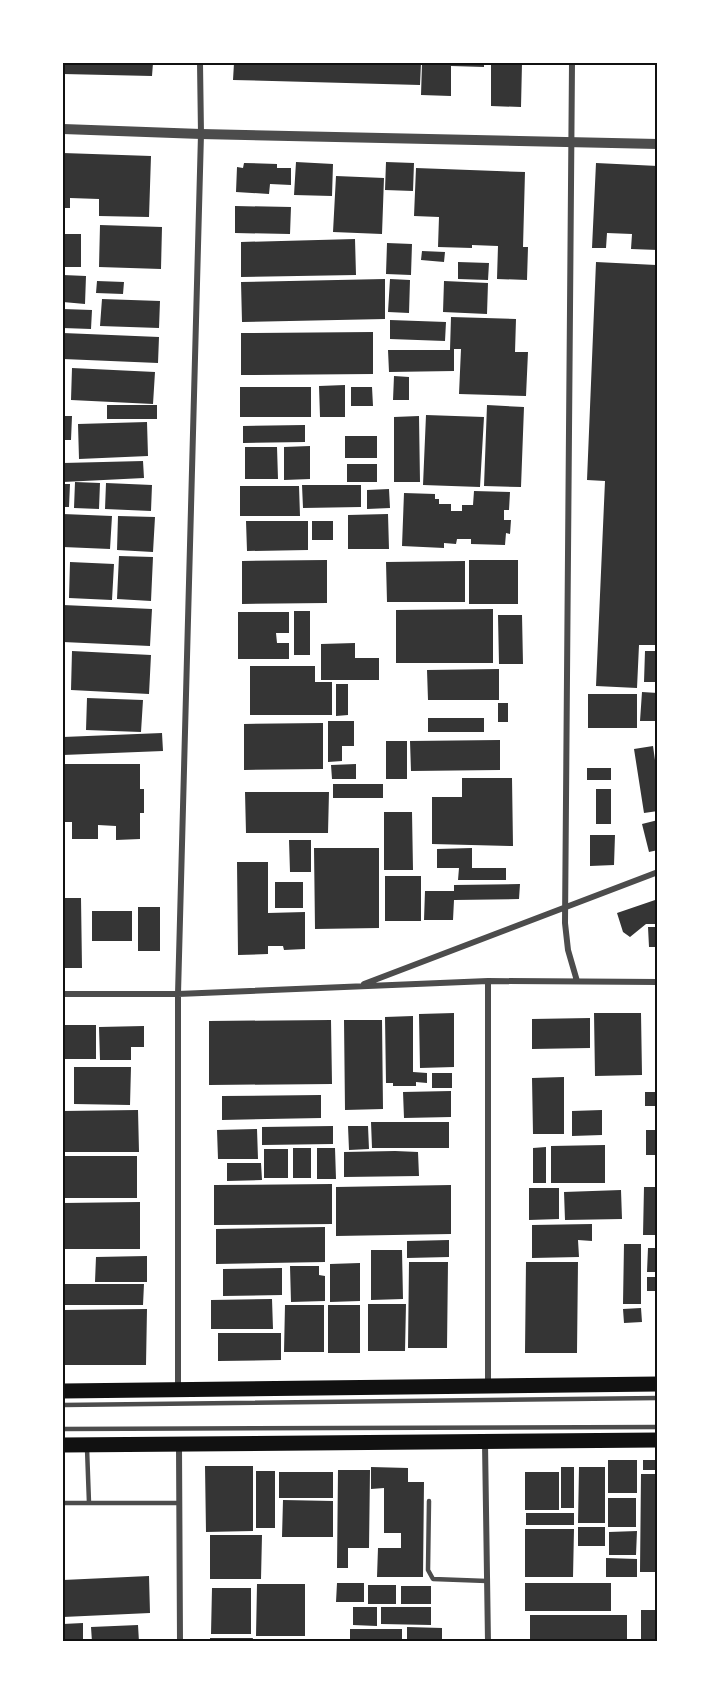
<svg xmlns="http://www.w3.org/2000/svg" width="721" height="1705" font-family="'Public Sans',sans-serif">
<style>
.building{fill:#353535}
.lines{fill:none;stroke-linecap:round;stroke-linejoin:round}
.service{stroke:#4c4c4c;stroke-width:4.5}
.minor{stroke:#4c4c4c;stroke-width:6}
.tertiary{stroke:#4c4c4c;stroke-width:10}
.primary{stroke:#111;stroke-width:15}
.neatline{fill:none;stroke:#111;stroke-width:2}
</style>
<rect width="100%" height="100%" fill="#fff"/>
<path class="building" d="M63 63H153L152 76 63 74Z
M234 63H421L420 85 233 80Z
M422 63H484V67L451 66V96L421 95Z
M491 63H522L521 107 491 106Z
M63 153 151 156 149 217 99 216V199L70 198V208H63Z
M296 162 333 164 332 196 294 195Z
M386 162 414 163 413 191 385 190Z
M244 163 277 164V168H291V185L270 184 269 194 236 192 237 167 243 168Z
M596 163 658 166V250L631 249 632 234 607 233 606 248H592Z
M416 168 525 172 523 247H528L527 280 497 279 498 246 472 245V248L438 247 439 217 414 216Z
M336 176 384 178 382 234 333 232Z
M235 206 291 207 290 234 235 233Z
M100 225 162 227 161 269 99 267Z
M63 234H81V267H63Z
M355 239 356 275 241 277V242Z
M387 243 412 244 411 275 386 274Z
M422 251 445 252 444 262 421 260Z
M656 257 658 258V609L655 645H639L637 688 596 686 605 481 587 480 596 262 656 265Z
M458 262 489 263 488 280 458 279Z
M63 275 86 276 85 304 63 302Z
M385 279V319L242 322 241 282Z
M390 279 410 280 409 313 388 312Z
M97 281 124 282 123 294 96 293Z
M444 281 488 283 487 314 443 312Z
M102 299 160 301 159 328 100 326Z
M63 309 92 310 91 329 63 328Z
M451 317 516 319 515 352H528L526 396 459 394 461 349H454V371L389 372 388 350H450Z
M390 320 446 322 445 341 390 339Z
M373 332V374L241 375V333Z
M63 333 159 337 158 363 63 359Z
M72 368 155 372 153 404 71 400Z
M394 376 409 377V400H393Z
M345 385V417H320L319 386Z
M240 387H311V417H240Z
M351 387H372L373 406H351Z
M107 405H157V419H107Z
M487 405 524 407 521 487 484 486Z
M426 415 484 417 480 487 423 485Z
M63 416H72L71 440H63Z
M419 416 420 482H394V417Z
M147 422 148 456 79 459 78 424Z
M305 425V442L243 443V426Z
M345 436H377V458H345Z
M310 446V479L284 480V447Z
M245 447H277L278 479H245Z
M143 461 144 478 63 482V463Z
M347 464H377V482H347Z
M75 482 100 483 99 509 74 508Z
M106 483 152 485 151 511 105 509Z
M63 484H70L69 507H63Z
M302 485H361V507L303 508Z
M240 486H299L300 516H240Z
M389 489 390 508 367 509V490Z
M474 491 510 492 509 510H504V520H511L510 534 506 533 505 545 471 544V539H457L456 544 444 543V548L402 546 404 493 435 494V499H439V504H451V511H462V505H473Z
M63 514 112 516 110 549 63 547Z
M388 514 389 549H348V515Z
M118 516 155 517 153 552 117 550Z
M246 521H308V550L247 551Z
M312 521H333V540H312Z
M119 556 153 557 151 601 117 599Z
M327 560V603L242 604V561Z
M469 560H518V604H469Z
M465 561V602H387L386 562Z
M70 562 114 564 112 600 69 598Z
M63 605 152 609 150 646 63 642Z
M493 609V663H396V610Z
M294 611H310V655H294Z
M238 612H289V633H276L277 643H289V659H238Z
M498 615H522L523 664H499Z
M355 643V658H379V680H321V644Z
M72 651 151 655 149 694 71 690Z
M645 651H658V682H644Z
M250 666H315V682H332V715H250Z
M499 669V700H428L427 670Z
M336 684H348V715L336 716Z
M642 692 658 693V721H640Z
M588 694H637V728H588Z
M87 698 143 700 141 732 86 730Z
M498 703H508V722H498Z
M428 718H484V732H428Z
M328 721H354V746H342V761L328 762Z
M323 723V769L244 770V724Z
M162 733 163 751 63 755V737Z
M500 740V770L411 771 410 741Z
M386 741H407V779H386Z
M653 746 658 781V811L644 813 634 749Z
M63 764H140V789H144V813H140V839L116 840V826L98 825V839H72V822H63Z
M356 764V779H332L331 765Z
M587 768H611V780H587Z
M462 778H512L513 846 432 844V797H462Z
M333 784H383V798H333Z
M596 789H611V824H596Z
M245 792H329L328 833H246Z
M384 812H412L413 870H384Z
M658 820V850L649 852 642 824Z
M590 835H615L614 865 590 866Z
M289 840H311V872H290Z
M314 848H379V928L315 929Z
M472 848V868H506V880H458L459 868H437V849Z
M237 862H268V913L305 912V949L284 950 283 946H268V954L238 955Z
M385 876H421V921H385Z
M275 882H303V908H275Z
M520 884 519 899 454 900 453 920H424L425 891H454V885Z
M63 898H81L82 968H63Z
M658 899V924H646L630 937 623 932 617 913Z
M138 907H160V951H138Z
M92 911H132V941H92Z
M648 927H658V947H649Z
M454 1013V1067L420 1068 419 1014Z
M594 1013H641L642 1075 595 1076Z
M413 1016V1072L427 1073V1083L416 1082V1086H393V1083H386L385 1017Z
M590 1018V1048L532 1049V1019Z
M331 1020 332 1084 209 1085V1021Z
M344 1020H382L383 1109 345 1110Z
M63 1025H96V1059H63Z
M144 1026V1047H131V1060H100L99 1027Z
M74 1067H131L130 1105 74 1104Z
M432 1073H452V1088H432Z
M564 1077V1134H533L532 1078Z
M451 1091V1117L404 1118 403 1092Z
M645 1092H658V1106H645Z
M321 1095V1118L222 1120V1096Z
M138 1110 139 1152H63V1111Z
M602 1110V1135L572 1136V1111Z
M371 1122H449V1148H372Z
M333 1126V1144L262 1145V1127Z
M348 1126H368L369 1149 349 1150Z
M257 1129 258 1159H218L217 1130Z
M646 1130H658V1155H646Z
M605 1145V1183H551V1146Z
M546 1147V1183H533V1148Z
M293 1148H311V1178H293Z
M317 1148H335L336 1179H317Z
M264 1149H288V1178H264Z
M395 1151 418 1152 419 1176 344 1177V1152Z
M63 1156H137V1198H63Z
M227 1163H261L262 1180 227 1181Z
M332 1184V1224L214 1225V1185Z
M451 1185V1234L336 1236V1187Z
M644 1187H658V1235H643Z
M529 1188H559V1219L529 1220Z
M621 1190 622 1219 565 1220 564 1192Z
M140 1202V1249H63V1203Z
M592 1224V1241L578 1240 579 1257 532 1258V1225Z
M325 1227V1262L216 1264V1229Z
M449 1240V1257L407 1258V1241Z
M624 1244H641V1304H623Z
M648 1248H658V1272H647Z
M371 1250H402L403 1299 371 1300Z
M147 1256V1282H95L96 1257Z
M409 1262H448L447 1348H408Z
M526 1262H578L577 1353H525Z
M360 1263V1301L330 1302V1264Z
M290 1266H319V1275L325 1276V1301L291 1302Z
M282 1268V1295L223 1296V1269Z
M647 1277H658V1291H647Z
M63 1284H144L143 1305H63Z
M272 1299 273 1329H211V1300Z
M368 1304H406L405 1351H368Z
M285 1305H324V1352H284Z
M328 1305H360V1353H328Z
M641 1308 642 1322 624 1323 623 1309Z
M147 1309 146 1365H63V1310Z
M218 1333H281V1360L218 1361Z
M608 1460H637V1493H608Z
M643 1460H658V1470H643Z
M205 1466H253V1531L206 1532Z
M371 1467 408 1468V1482H424L423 1577H377L378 1548H401V1533H384V1488L371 1489Z
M561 1467H574V1508H561Z
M579 1467H605V1523H578Z
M338 1470H370L369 1548H348V1568H337Z
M256 1471H275V1528H256Z
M279 1472H333V1498H279Z
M525 1472H559V1510H525Z
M641 1474H658V1572H640Z
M608 1498H636V1527H608Z
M283 1500 333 1501V1537H282Z
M526 1513H574V1525H526Z
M578 1527H605V1546H578Z
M525 1529H574L573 1577H525Z
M637 1531 636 1555H609V1532Z
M210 1535H262L261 1579H210Z
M606 1558 637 1559V1577H606Z
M149 1576 150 1613 63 1617V1580Z
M337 1583H364V1602H336Z
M525 1583H611V1611H525Z
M257 1584H305V1636H256Z
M368 1585H396V1604H368Z
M401 1586H431V1604H401Z
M212 1588H251V1634H211Z
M353 1607H377V1626L353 1625Z
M381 1607H431V1625L381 1624Z
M641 1610H658V1642H641Z
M530 1615H627V1642H530Z
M83 1623V1642H63V1624Z
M138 1625 139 1642H92L91 1627Z
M407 1627 442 1628V1642H407Z
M350 1629H402V1642H350Z
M210 1638H253L252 1642H210Z
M257 1639H305V1642H257Z"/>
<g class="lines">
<path class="service" d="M63 1405 658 1398
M63 1429 658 1427
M87 1448 89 1503
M429 1501 428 1570 433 1579 487 1581
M63 1503H179"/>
<path class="minor" d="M572 63 565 923 568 950 577 981
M364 984 658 872
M63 994H178L488 981 658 982
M488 1386V981
M178 1388V994L201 134 200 63
M485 1443 488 1642
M179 1445 180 1642"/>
<path class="tertiary" d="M63 129 201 134 658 144"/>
<path class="primary" d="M63 1391 658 1384
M63 1445 658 1440"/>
</g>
<rect width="721" height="1705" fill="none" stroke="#ffffff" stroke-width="129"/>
<rect x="64" y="64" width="592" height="1576" class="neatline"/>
</svg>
